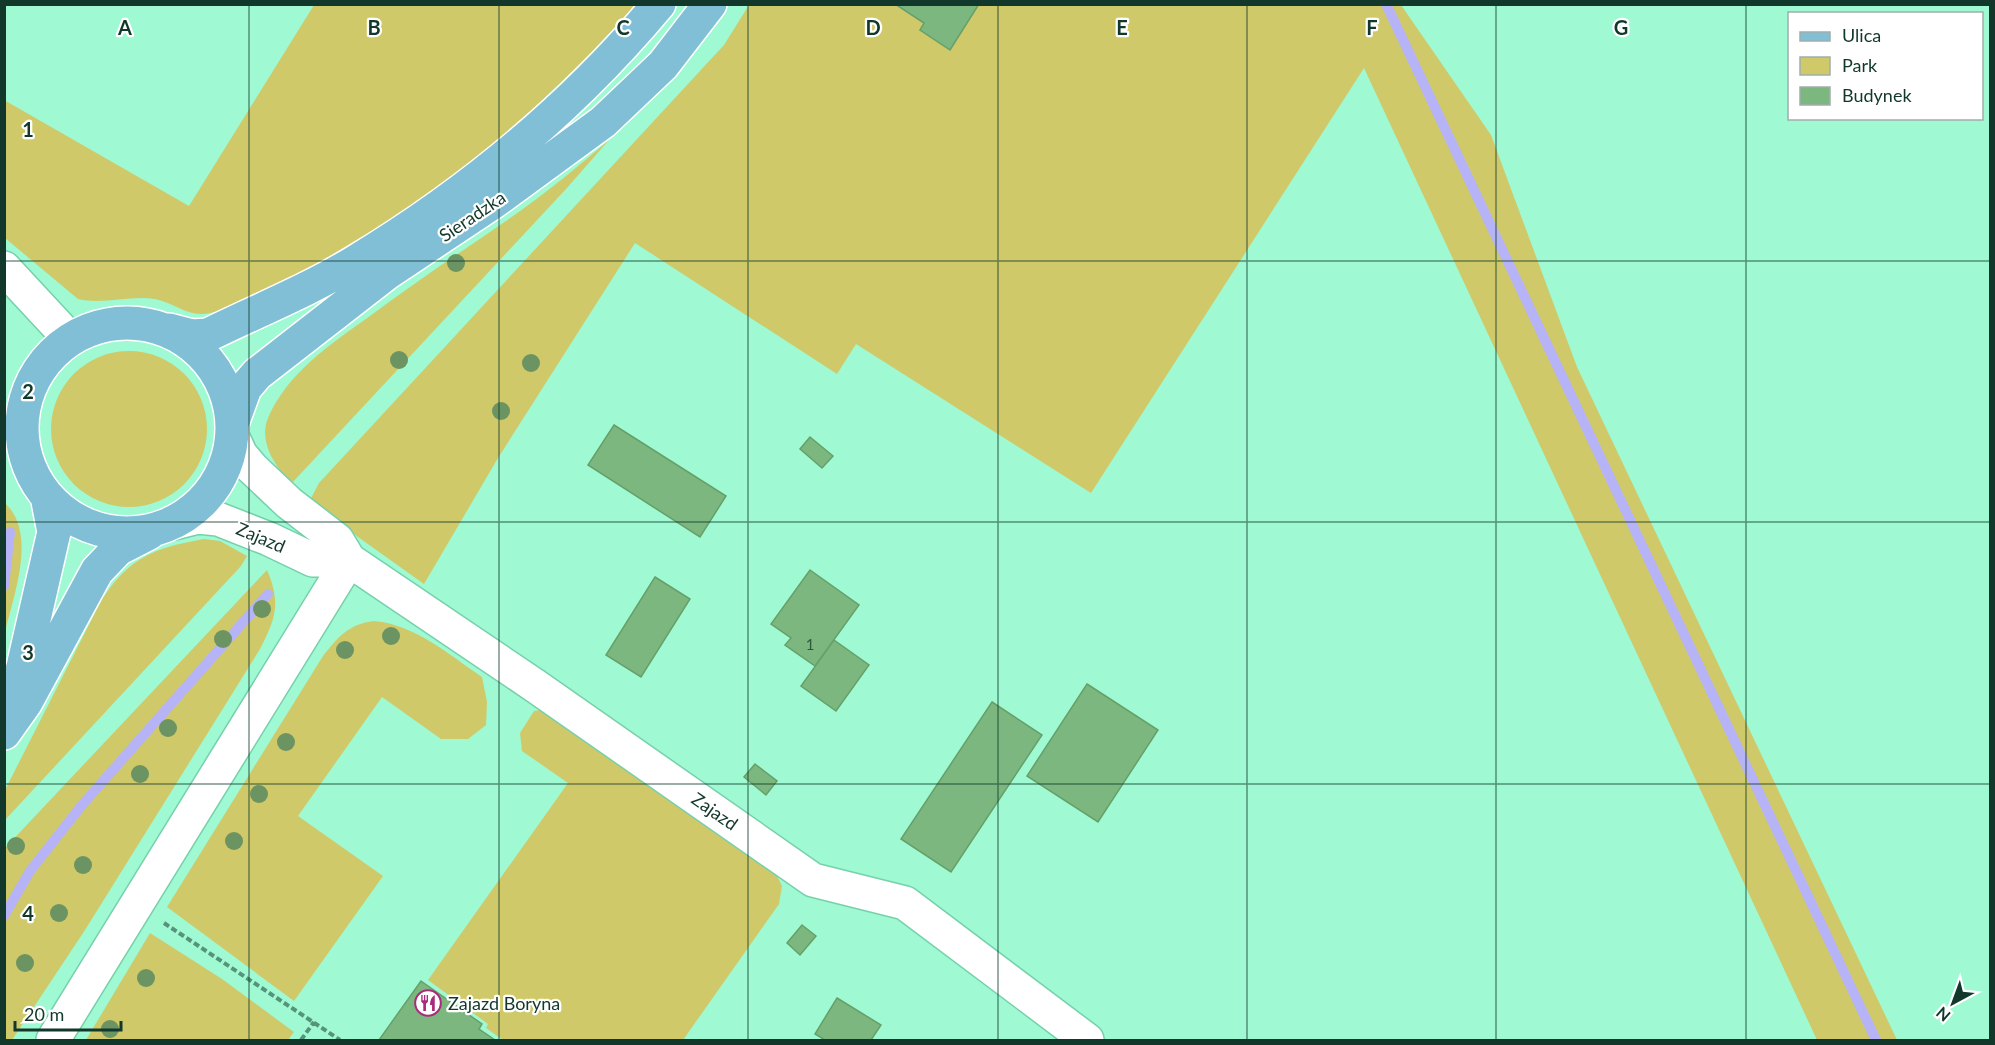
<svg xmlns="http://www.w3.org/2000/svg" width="1995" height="1045" font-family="Lato,sans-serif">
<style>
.green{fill:#cfc96a}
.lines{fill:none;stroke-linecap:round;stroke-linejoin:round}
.stream{stroke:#b6b4f6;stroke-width:10}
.building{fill:#7bb77e;stroke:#65a069;stroke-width:1.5}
.minor-casing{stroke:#76d0ac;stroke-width:36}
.primary-casing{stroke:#fff;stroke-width:36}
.path{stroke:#55947b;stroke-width:4;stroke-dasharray:6 3;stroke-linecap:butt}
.minor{stroke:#fff;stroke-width:33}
.primary{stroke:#80bfd6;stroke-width:33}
.tree{fill:#6c9362}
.grid{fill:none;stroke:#11382a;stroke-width:1.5;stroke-opacity:0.55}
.labels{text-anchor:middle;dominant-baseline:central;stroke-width:4.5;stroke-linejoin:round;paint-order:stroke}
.number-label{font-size:15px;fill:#2c583f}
.street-label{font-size:18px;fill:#11382a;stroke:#fff}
.poi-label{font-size:18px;fill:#11382a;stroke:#fff;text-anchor:start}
.grid-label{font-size:20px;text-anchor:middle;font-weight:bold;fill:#11382a;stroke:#fff;stroke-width:4.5;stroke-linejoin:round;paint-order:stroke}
</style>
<rect width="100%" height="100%" fill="#9ff9d3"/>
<path class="green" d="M314 5H636C535 115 419 219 281 283 259 294 235 308 210 313 189 318 175 303 155 299 129 295 103 305 78 299L5 238 4 100 189 206Z
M749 5H1401L1491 135 1577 367 1897 1040H1817L1364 68 1091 493 856 344 837 374 635 243 498 458 424 584 309 502 319 483 724 45Z
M609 140 566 189 291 484C276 467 258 442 268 418 288 372 331 344 370 316 418 280 467 248 516 214 548 191 579 166 609 140Z
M51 429a78 78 0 1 1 156 0a78 78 0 1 1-156 0Z
M5 503C38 534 13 596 5 633Z
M204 539 220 541 247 556 241 566 5 820V790L101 601C129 557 154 548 204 539Z
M267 570C281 603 276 618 260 649L85 930 12 1040H5V848Z
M374 621C416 625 448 654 482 677L487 702 486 725 468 739H441L382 697 298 816 383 876 294 1001 167 907 323 656C338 637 349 624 374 621Z
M548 709 772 866 782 886 779 904 683 1040H503L486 1028 488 1024 428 980 568 783 522 751 520 733 534 711Z
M150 933 222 979 294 1032 288 1040H86Z"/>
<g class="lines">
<path class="stream" d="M1386 4 1876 1040
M4 586 10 532
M4 916 30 871 82 805 268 594"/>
</g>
<path class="building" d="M895 4H979L950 50 920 30 924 23Z
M614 425 726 496 700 537 588 465Z
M810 437 833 456 822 468 800 449Z
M810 570 859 605 815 666 785 645 791 638 771 624Z
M655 577 690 599 641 677 606 655Z
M834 640 869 665 836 711 801 686Z
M1087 684 1158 730 1098 822 1027 776Z
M992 702 1042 735 951 872 901 839Z
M755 764 777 781 766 795 744 777Z
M802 925 816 936 800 955 787 943Z
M421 981 482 1024 479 1029 495 1040H379Z
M837 998 881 1025 871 1040H825L815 1034Z"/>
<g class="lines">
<g class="minor-casing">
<path id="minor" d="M4 268 70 339
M232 436 241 455 252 468 289 503 337 540 349 560 534 685 813 880 905 903 1087 1040
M174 523 198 517 218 519 269 539 313 560H349
M53 1040 349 560"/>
</g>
<g class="primary-casing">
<path id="primary" d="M22 428a105 105 0 1 1 210 0a105 105 0 1 1-210 0Z
M169 330 192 336 208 335C257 311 309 290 355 262 469 193 573 107 659 4
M233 421 245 388 257 374 387 273 495 201 603 122 663 65 710 4
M14 695 23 667 54 532 47 496
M4 733 26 702 97 571 118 549 149 533"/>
</g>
<path class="path" d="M164 923 340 1040
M301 1040 314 1022"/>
<use href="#minor" class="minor"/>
<use href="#primary" class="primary"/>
</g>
<g class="tree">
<circle cx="456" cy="263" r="9"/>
<circle cx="399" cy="360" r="9"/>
<circle cx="531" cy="363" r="9"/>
<circle cx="501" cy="411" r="9"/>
<circle cx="262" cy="609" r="9"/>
<circle cx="391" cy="636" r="9"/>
<circle cx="223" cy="639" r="9"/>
<circle cx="345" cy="650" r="9"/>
<circle cx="168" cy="728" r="9"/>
<circle cx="286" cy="742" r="9"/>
<circle cx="140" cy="774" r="9"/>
<circle cx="259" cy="794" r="9"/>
<circle cx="234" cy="841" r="9"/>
<circle cx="16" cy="846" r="9"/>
<circle cx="83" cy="865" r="9"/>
<circle cx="59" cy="913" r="9"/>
<circle cx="25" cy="963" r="9"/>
<circle cx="146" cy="978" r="9"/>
<circle cx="110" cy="1029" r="9"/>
</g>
<path class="grid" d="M249 4V1040M499 4V1040M748 4V1040M998 4V1040M1247 4V1040M1496 4V1040M1746 4V1040M4 261H1990M4 522H1990M4 784H1990"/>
<defs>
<g id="restaurant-ring" transform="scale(1.35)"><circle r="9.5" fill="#fff" stroke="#a82b7c" stroke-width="1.5"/><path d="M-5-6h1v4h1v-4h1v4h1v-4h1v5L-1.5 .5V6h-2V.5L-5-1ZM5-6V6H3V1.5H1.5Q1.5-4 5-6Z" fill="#a82b7c"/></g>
</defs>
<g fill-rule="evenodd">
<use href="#restaurant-ring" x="428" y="1003"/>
</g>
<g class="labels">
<g class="number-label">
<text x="810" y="644">1</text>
</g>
<g class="street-label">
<text transform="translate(472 216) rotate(-34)">Sieradzka</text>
<text transform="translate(261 537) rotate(23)">Zajazd</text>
<text transform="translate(715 811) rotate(35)">Zajazd</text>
</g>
<g class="poi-label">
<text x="448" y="1003">Zajazd Boryna</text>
</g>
</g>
<g class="grid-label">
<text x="125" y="35">A</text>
<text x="374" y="35">B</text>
<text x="623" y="35">C</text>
<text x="873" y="35">D</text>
<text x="1122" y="35">E</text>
<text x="1372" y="35">F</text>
<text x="1621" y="35">G</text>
<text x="28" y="137">1</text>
<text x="28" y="399">2</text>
<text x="28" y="660">3</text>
<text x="28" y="921">4</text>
</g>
<rect width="1995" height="1045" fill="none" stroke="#11382a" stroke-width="12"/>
<rect x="1788" y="12" width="195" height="108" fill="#ffffff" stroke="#a0afaa" stroke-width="1.5"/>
<rect x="1800" y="32" width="30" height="9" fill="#80bfd6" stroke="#a0afaa" stroke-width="1.5"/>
<text x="1842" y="42" font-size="18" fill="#11382a">Ulica</text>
<rect x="1800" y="57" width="30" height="18" fill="#cfc96a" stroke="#a0afaa" stroke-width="1.5"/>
<text x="1842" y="72" font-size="18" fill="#11382a">Park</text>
<rect x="1800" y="87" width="30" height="18" fill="#7bb77e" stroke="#a0afaa" stroke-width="1.5"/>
<text x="1842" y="102" font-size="18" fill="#11382a">Budynek</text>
<g transform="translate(1953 1003) rotate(221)" stroke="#ffffff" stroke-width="4.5" paint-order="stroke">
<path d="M0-4.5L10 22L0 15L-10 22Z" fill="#11382a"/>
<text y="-9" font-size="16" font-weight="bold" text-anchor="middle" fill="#11382a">N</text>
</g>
<path d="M15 1021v9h106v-9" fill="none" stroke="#11382a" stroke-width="3"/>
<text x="24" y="1021" font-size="18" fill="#11382a" stroke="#ffffff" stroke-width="4.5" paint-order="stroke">20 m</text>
</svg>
